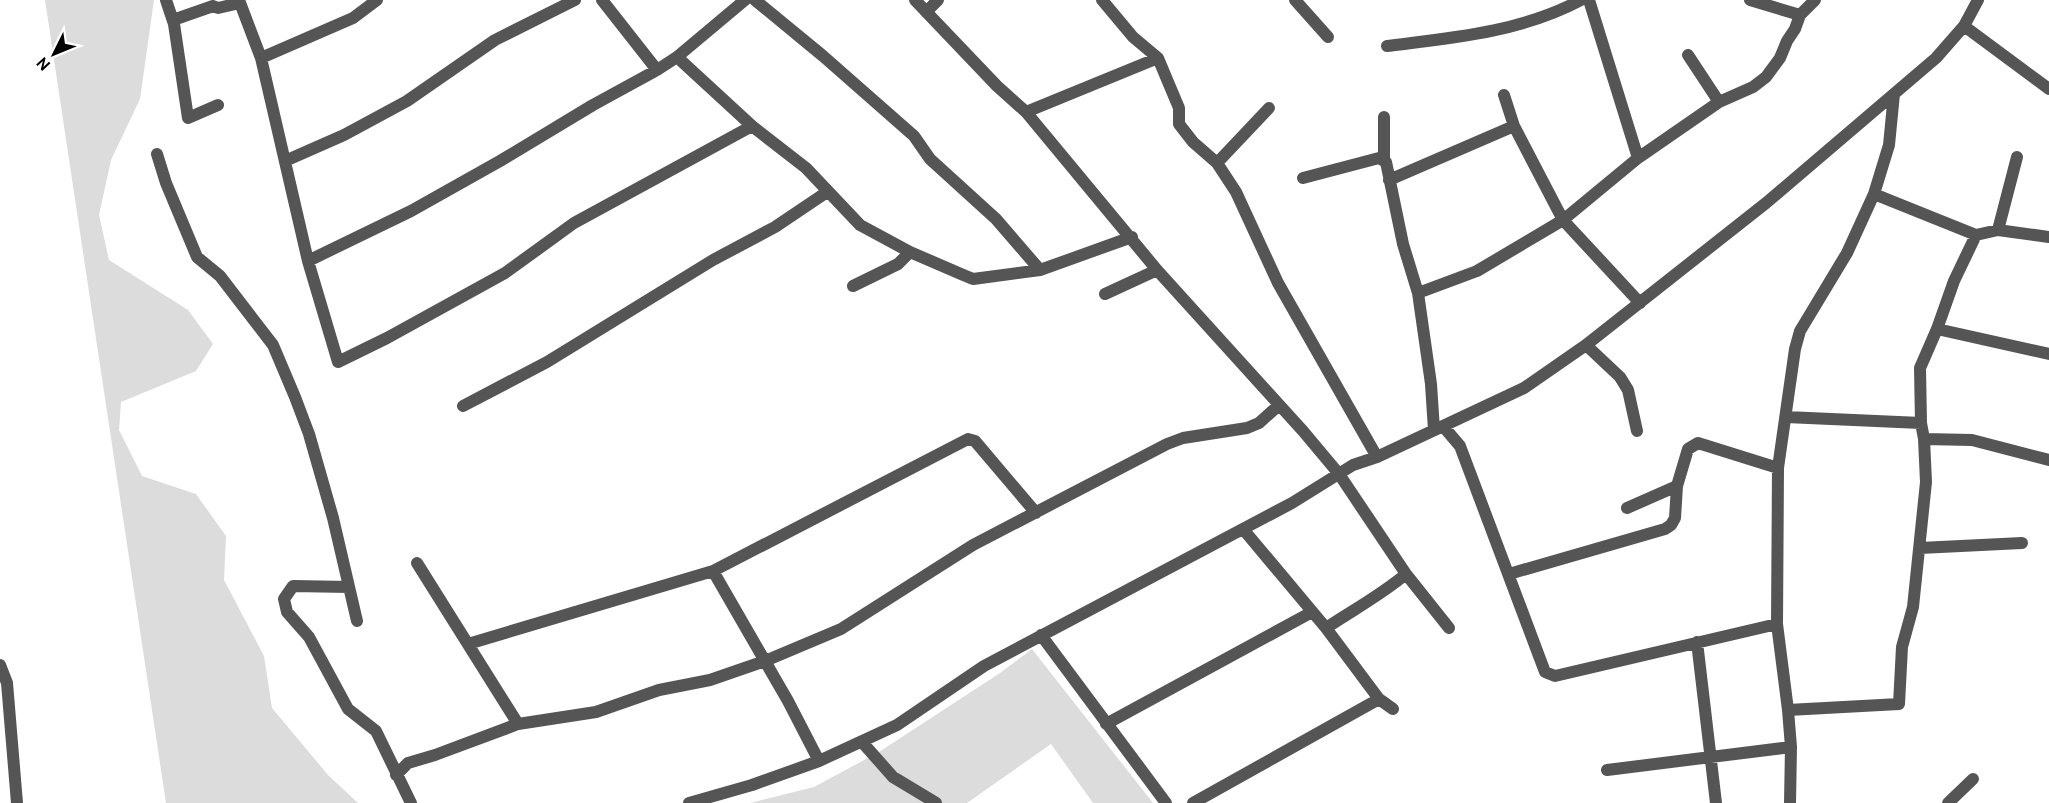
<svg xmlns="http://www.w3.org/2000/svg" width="2049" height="803" font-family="Cabin,sans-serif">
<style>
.green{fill:#dcdcdc}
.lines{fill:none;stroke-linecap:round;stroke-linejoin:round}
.minor{stroke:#555;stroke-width:12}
</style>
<rect width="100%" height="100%" fill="#fff"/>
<path class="green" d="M45 0H154L140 99 111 160 99 215 109 260 188 310 213 344 196 371 121 402 119 430 142 476 196 494 226 536 224 580 264 656 272 708 328 775 358 803H166Z
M1032 649 1153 803H1093L1051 744 967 803H750L814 787 879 752 1000 673Z"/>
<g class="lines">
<path class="minor" d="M166 0 174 24 188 118 218 105
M239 0 261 58 308 261 338 362 387 338 505 273 574 223 752 126
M602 0 657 70
M755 0 823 56 914 136 930 159 996 219 1040 270
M915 0 997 86 1026 112 1157 270 1303 431 1339 474 1406 574C1381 595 1353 610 1326 628
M1102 0 1133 37 1158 58 1179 108V124L1193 142 1217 163 1236 192 1278 283 1377 457
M1295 0 1328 37
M1589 0 1638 158
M1750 0 1800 15
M926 12 938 0
M173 20 213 6 218 8 240 3
M1964 26 2049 89
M1387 46C1453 38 1521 32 1581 0
M1688 55 1719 102
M677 57 752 126 806 168 860 225 910 252 961 274 973 279 1040 270 1132 237
M261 58 353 18 377 0
M1026 112 1158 58
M1514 126 1563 220 1640 303
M157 154 166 183 197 257 220 276 273 345 295 397 309 434 333 518 357 621
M1384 159V117
M285 161 344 135 407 101 495 40 575 0
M1217 163 1269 108
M1303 178 1379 158 1386 162 1403 244 1418 293 1431 384 1434 430
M1389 180 1514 126 1504 95
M1874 194 1976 235 1998 230 2049 237
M1998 230 2017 157
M308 261 411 211 500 161 593 105 657 70 677 57 745 0
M853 286 898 264 910 252
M1418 293 1477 271 1563 220 1638 158 1719 102 1753 87 1766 77 1780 58 1787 41 1795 29 1800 15 1815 0
M1105 294 1157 270
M1937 329 2049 354
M1586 345 1620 377 1628 390 1637 431
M463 406 547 362 713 260 775 227 827 192
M1786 417 1921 423
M1443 426 1460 446 1545 672 1555 676 1777 624
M1924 439 1972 440 2049 460
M1627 508 1677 486
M1243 529 1326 628 1379 699 1393 709
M1920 548 2022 543
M417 563 518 724
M713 571 788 701 819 761
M1406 574 1449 628
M1509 574 1665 529 1671 525 1675 518 1677 486 1688 449 1698 443 1778 468
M349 587 293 586 284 599 287 612 309 637 348 709 376 731 411 803
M1041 635 1166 803
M1697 642 1716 803
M468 644 713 571 968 439 975 441 1036 513
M0 665 7 683 17 803
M1788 710 1899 704 1902 647 1913 607 1926 482 1924 439 1921 423 1920 368 1937 329 1954 281 1976 235
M1106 724 1312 612
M862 742 893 777 936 803
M1607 770 1791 747
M396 775 408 763 435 755 518 724 596 712 659 690 710 680 765 661 841 629 973 545 1167 444 1183 438 1247 428 1259 423 1279 405
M689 803 752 785 819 761 897 725 984 666 1292 503 1353 465 1377 457 1524 388 1586 345 1766 203 1936 58 1964 26 1978 0
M1193 803 1379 699
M1790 803 1791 747 1788 710 1777 624 1778 468 1795 349 1800 331 1847 253 1874 194 1889 145 1894 94
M1948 803 1973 779"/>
</g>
<g transform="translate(54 54) rotate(227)" stroke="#ffffff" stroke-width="4.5" paint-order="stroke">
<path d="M0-4.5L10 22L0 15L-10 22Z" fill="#000000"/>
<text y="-9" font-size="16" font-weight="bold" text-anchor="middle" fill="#000000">N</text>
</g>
</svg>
